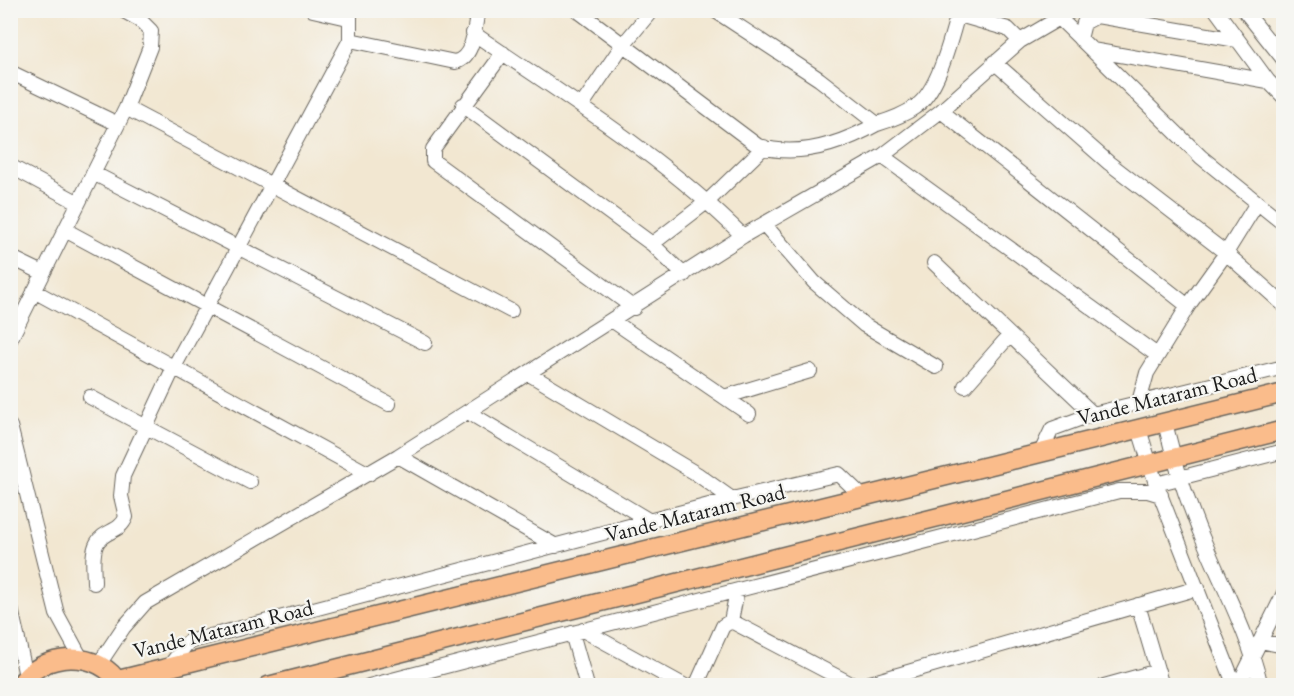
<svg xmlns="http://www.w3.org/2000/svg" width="1294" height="696" font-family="'EB Garamond',serif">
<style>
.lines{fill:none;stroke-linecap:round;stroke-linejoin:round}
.minor-casing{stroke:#67635b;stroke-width:16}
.major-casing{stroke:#67635b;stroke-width:21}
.minor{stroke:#fff;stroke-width:14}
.major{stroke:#fabc8b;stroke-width:18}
.labels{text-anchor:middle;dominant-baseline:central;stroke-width:4.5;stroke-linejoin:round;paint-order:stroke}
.street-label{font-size:22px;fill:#1c1c1c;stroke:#f6f6f2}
</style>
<rect width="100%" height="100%" fill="#f6f6f2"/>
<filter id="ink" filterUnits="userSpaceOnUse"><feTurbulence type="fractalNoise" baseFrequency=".0167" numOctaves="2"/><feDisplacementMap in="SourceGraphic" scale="12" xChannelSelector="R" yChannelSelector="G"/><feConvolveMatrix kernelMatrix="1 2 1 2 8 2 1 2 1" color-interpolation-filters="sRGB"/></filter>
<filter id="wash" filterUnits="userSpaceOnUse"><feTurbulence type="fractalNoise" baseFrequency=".008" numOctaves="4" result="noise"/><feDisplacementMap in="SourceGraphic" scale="24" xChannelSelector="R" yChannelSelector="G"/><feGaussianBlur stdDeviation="1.35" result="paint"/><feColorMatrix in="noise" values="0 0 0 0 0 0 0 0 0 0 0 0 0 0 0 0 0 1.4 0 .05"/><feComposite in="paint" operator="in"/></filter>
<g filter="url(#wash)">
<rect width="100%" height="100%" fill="#f2e7d1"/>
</g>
<g filter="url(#ink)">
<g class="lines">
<g class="minor-casing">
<path id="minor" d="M313 10 348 18
M577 10 758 146C798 158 841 144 877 124
M714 10 819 79 877 124C890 120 904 115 915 107 939 91 951 37 959 10
M942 10 1008 29 1020 41
M1051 10 1201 157 1284 224
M1216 10 1268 81 1284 97
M1244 10 1284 60
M473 33C566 97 663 156 743 236
M1080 39 1084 23 1097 16 1237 40
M350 40 455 62C475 57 474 27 478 10
M1092 50 1268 81
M503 53 433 149V161L634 308
M994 62 1109 163 1226 253 1284 305
M10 72 118 124
M463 105 652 244 684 275
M582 105 622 46 652 10
M126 108 511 311
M941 111 1188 306 1226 253 1257 203
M882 156 1157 355
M10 166 77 202
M93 173 425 343
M764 224 814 282 864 325 936 367
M65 230 389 404
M652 244 708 201 764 147
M10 257 43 273
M934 263 1093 414
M34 291 369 474
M613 321 749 414
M10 340 126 108 150 47 151 31 140 20 122 10
M529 374 697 474 732 499
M965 386 1010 335
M90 397 250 482
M724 397 810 371
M1139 402 1147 373 1188 306
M468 412 650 521
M1165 423C1176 468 1190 511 1209 553 1228 597 1250 639 1261 686
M10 426 57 614 82 660
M1139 429 1156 484 1235 686
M1042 450 1052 429 1093 414 1284 367
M398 456 556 546
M1156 484 1284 451
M94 583C94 570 91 554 97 543 104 530 120 533 126 517L121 496 123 476 173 369 350 40V10
M10 604 26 676
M1138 605 1162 686
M731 621 737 591
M583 630 685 686
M572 633 587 686
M1260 641 1284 646
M99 664 123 628 145 603 398 456 743 236 882 156 941 111 1020 41 1073 10
M168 668 188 642 732 499 839 474 863 497
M369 686 1119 491H1148L1161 495
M696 686 723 626 731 621 855 686
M860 686 1198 588
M1104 686 1158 671
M1238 686 1284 593"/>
</g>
<g class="major-casing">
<path id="major" d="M118 680 1284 393
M19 686C41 651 100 648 121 686
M268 686 1284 430"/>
</g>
<use href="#minor" class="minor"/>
<use href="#major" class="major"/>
</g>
</g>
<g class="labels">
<g class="street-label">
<text transform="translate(1167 396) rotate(-14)">Vande Mataram Road</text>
<text transform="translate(695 513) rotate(-14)">Vande Mataram Road</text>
<text transform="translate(223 629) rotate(-14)">Vande Mataram Road</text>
</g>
</g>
<rect width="1294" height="696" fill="none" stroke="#f6f6f2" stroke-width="36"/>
</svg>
